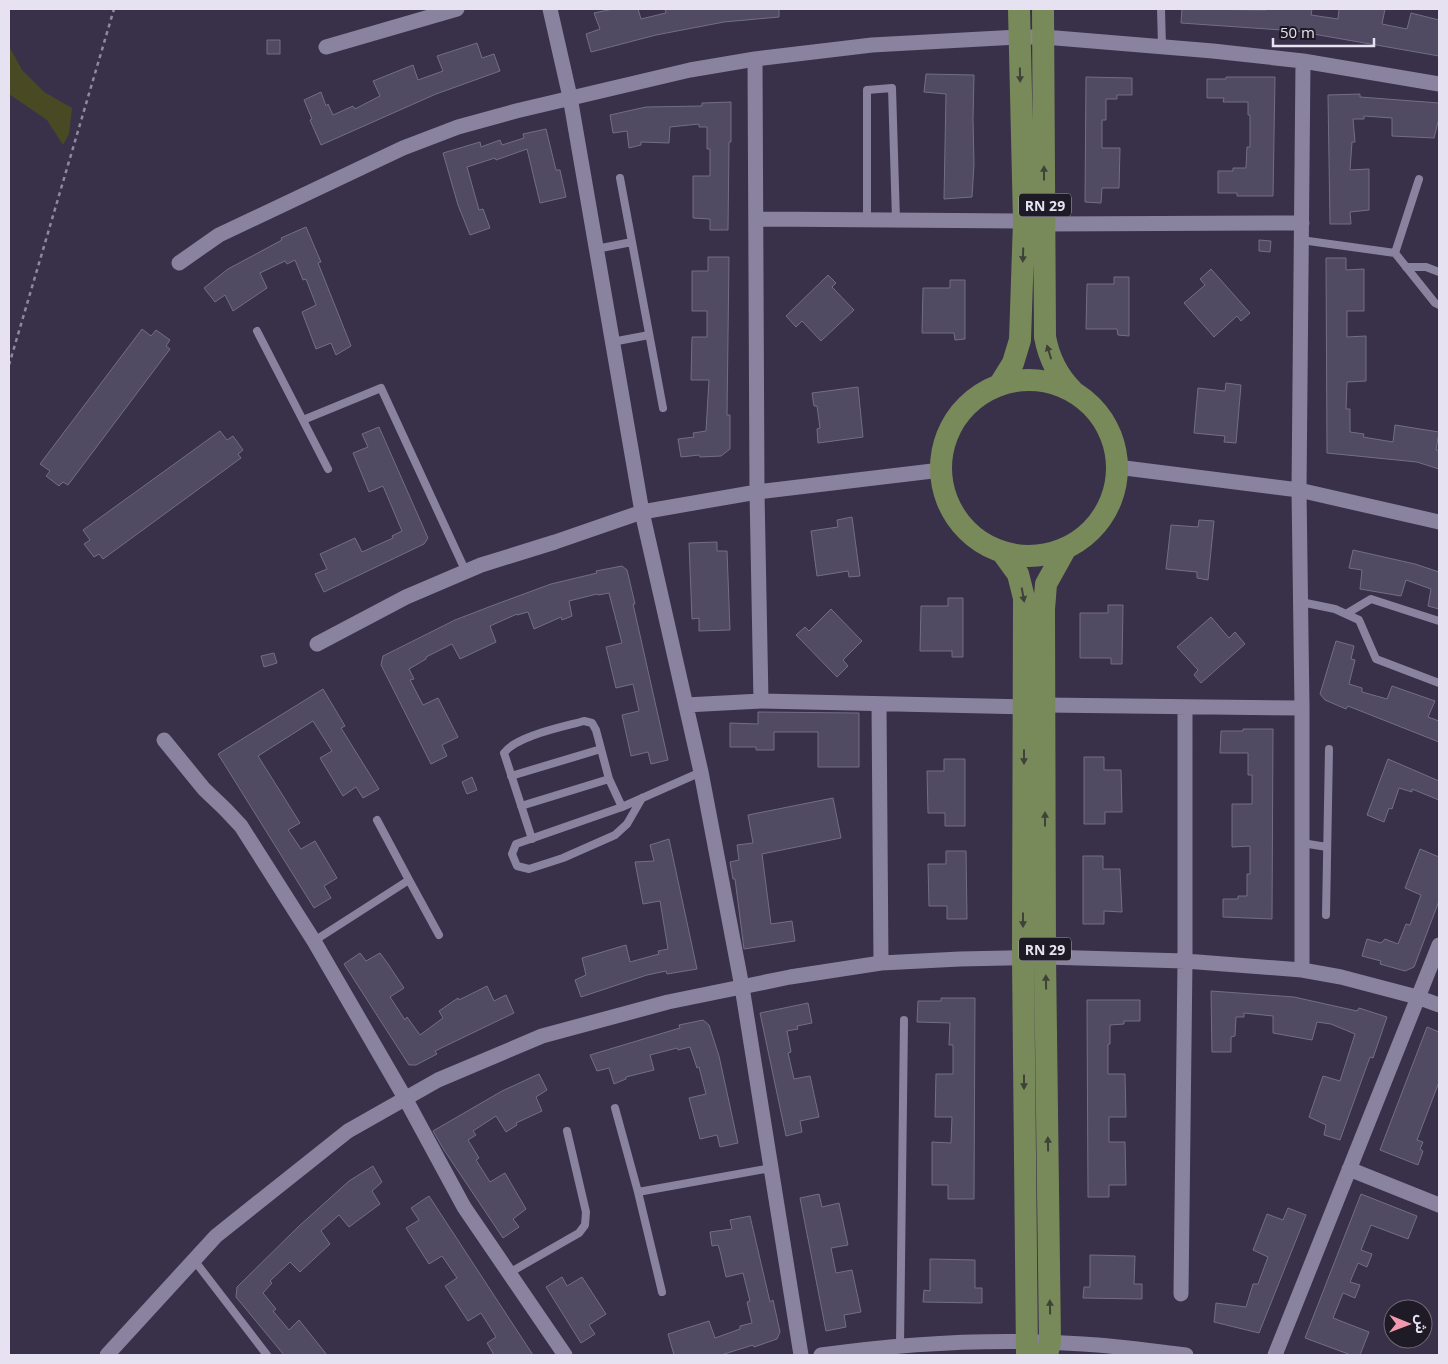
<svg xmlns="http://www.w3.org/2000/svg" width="1448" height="1364" font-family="'Open Sans','Noto Sans Arabic',sans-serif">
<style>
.green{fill:#494a24}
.building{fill:#504a63;stroke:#746d88}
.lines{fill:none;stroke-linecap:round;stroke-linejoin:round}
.path{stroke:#8f899d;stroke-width:2.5;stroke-dasharray:4 4;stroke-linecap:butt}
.service{stroke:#8a839f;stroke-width:8}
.minor{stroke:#8a839f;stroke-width:15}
.primary{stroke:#798a5a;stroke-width:22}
.oneway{fill:#3e4238}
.labels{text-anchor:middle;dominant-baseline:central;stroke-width:4;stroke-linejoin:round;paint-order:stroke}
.shield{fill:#1e1b26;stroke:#aaa6b4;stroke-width:1}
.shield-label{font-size:14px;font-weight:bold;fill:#e6e2f1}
</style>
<rect width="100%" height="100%" fill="#383149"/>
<path class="green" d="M9 46 22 70 44 92 72 108 69 134 63 145 47 120 9 94Z"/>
<path class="building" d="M613 9H638L641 19 666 13 665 9H779V17L724 22 656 35 591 52 586 34 600 29 594 13Z
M1182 9 1266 10V9H1312L1311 15 1338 19 1339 9H1385L1382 24 1407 29 1411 13 1439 20V56L1296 31 1181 23Z
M267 40H280V54H267Z
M477 43 482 58 494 54 500 71 436 94 321 145 310 120 312 119 304 100 321 92 326 106 328 104 333 115 353 106 355 109 380 96 373 81 413 65 418 80 443 71 437 56Z
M926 74 974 75 973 119 974 164 972 197 944 199 946 94 924 92Z
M1086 77 1132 78V95H1117V99H1106V120H1102V148H1120L1119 188H1102L1101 203 1085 202Z
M1226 77H1275L1273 196H1237V193H1218V171H1233V168H1246L1247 147H1250V115H1248V102H1223L1224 98H1207V79H1226Z
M1360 94V97L1439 103V122H1438L1434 138 1392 136V118L1364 116V119H1353L1355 142H1352L1350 170 1369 169V210L1350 212 1351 224H1330L1328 95Z
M731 102V142H729L728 230H710V219L693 218V176H710V149H707V127H699V124L670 127 669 143 641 142V145L629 148 627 131 613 133 610 115 646 107 702 106V103Z
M546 129 556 170H560L566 197 540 203 527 149 496 160 495 158 467 167 479 210 483 209 490 228 470 235 458 205 443 153 480 142 481 147 500 140 502 145 524 138 523 134Z
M306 227 321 262 318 263 351 346 336 355 331 343 316 349 302 312 316 305 306 279 303 280 295 260 287 264 285 261 260 273 267 288 233 311 225 295 215 302 204 288 228 269 282 240 281 238Z
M1259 240 1271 241 1270 252 1259 251Z
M708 257H729L727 415H730V449L721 456 700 457 699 455 681 457 678 439 694 437 693 433 706 431 709 380H691L692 337H707V311H692V271H708Z
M1326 258H1346V270L1364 269V311H1347V337L1366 336V381L1347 382 1346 409H1350V432L1364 434 1363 437 1393 442 1395 425 1439 432 1436 450H1439V469L1417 462 1327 453Z
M1211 269 1250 313 1241 321 1237 316 1214 337 1184 303 1205 285 1200 279Z
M828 275 836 283 832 287 854 310 821 341 802 321 796 327 786 316Z
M1114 277H1129V336L1118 335 1117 329H1086L1087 284H1114Z
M950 280H965V339L955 340 954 333H922L923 288H950Z
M142 329 151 336 156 330 170 340 166 346 170 349 68 485 63 482 59 486 46 476 50 471 40 464Z
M1226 383 1241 385 1236 443 1224 442 1225 436 1194 433 1198 388 1225 391Z
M858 387 863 437 818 443 817 429 820 428 817 406H814L812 393Z
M379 427 428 538 424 544 324 592 315 574 327 569 320 554 355 538 362 552 393 538 392 536 402 531 383 486 369 492 353 453 368 447 362 434Z
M220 431 227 440 233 436 243 450 238 454 241 458 103 559 99 554 94 557 84 544 90 540 83 530Z
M852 517 860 576 849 577 848 571 817 576 811 531 838 527 837 520Z
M1199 520 1214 521 1208 580 1197 578V572L1166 569 1171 525 1198 527Z
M717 542V551H727L730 630 699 631V618L692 619 689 543Z
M1353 550 1415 564 1439 572V609L1428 606 1431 589 1406 580 1401 596 1360 589 1362 570 1349 568Z
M622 566 627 570 635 604H633L668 760 651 764 648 752 631 756 622 715 639 711 633 684 616 688 606 647 622 643 609 593 598 595 597 594 569 601 572 616 562 620 561 617 534 629 528 612 517 615V614L490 626 496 642 460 659 452 644 426 657V659L409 669 414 679 410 680 423 705 438 698 458 737 442 745 447 756 431 764 381 665 383 656 455 620 494 605 551 584 597 573 596 571Z
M948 598H963V657H952V651H920L921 606H948Z
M1108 605H1123L1122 664H1111V658H1080V613H1108Z
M831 609 862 641 843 660 848 666 837 677 796 635 805 627 809 631Z
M1211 617 1229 638 1235 632 1245 644 1201 683 1194 675 1198 670 1177 647Z
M1336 641 1354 646 1351 659 1355 660 1349 684 1362 688V692L1387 699 1392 686 1435 701 1428 717 1439 721V742L1348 706 1346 709 1325 700 1320 694Z
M274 653 277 663 264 667 261 656Z
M323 689 345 726 341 728 379 789 363 798 356 787 343 796 320 758 332 751 313 721 258 756 300 823 288 830 301 849 315 841 337 878 324 886 331 898 314 908 218 754Z
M758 712 859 713V767H818V732H774V750H756V747H730V723L758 724Z
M1243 729H1273L1272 919 1223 917V899H1238V896H1247V874H1250V846L1232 847V804H1252V775H1248V753H1220L1221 731H1243Z
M1084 757H1104V770H1121L1122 812H1105V824H1084Z
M944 759H965V826H945V813H928L927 771H944Z
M1388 759 1439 781V800L1412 789V792L1399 788 1392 809 1389 808 1384 822 1367 815Z
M472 777 477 790 467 794 462 782Z
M833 798 841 838 762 854 771 924 792 921 795 941 744 949 735 879H733L730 862 739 860 737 845 753 843 748 815Z
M669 839 697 969 667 974 666 971 647 975 581 997 575 980 586 975 582 958 626 945 630 962 659 954 658 951 668 949 660 901 643 904 635 862 654 861 650 845Z
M1420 849 1439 857V901L1414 967 1405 971 1380 964 1381 961 1362 956 1367 939 1381 943 1385 939 1398 944 1406 924 1410 925 1421 895 1405 888Z
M946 851H966L967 919H947V906H929L928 864H946Z
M1083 856H1103V869H1120L1122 912 1104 911V924H1083Z
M360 953 366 961 380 953 388 964 404 988 390 997 405 1020 407 1017 420 1035 443 1018 439 1011 458 998 459 1000 487 986 494 1001 506 995 514 1013 435 1051 437 1054 416 1065H409L344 964Z
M1211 991 1294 997 1357 1011 1359 1008 1387 1017 1373 1058 1370 1057 1340 1140 1324 1135 1326 1125 1309 1117 1323 1076 1340 1081 1355 1034 1331 1024 1317 1022 1312 1040 1273 1033V1016L1244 1013V1017H1236L1235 1036 1231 1037V1052H1212Z
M941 998H975L974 1199H948V1185H932V1142L951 1143 952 1117H935L936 1074H953V1045H949L950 1023 917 1022 918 1001H941Z
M1087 1000H1140V1021H1124V1024L1110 1025V1044H1108V1074H1125L1126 1117H1109V1142H1125L1126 1185H1109V1197H1088Z
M808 1003 812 1023 797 1026 798 1029 787 1031 791 1052 788 1053 794 1079 810 1076 819 1117 800 1121 802 1132 786 1136 760 1013Z
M703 1020 709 1025 719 1056 738 1143 720 1147 717 1135 700 1139 689 1098 706 1094 699 1067 697 1068 690 1047 678 1050 677 1048 650 1055 654 1070 626 1077V1079L614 1084 609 1068 597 1071 590 1055 680 1028 679 1025Z
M1427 1027 1439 1032V1082L1417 1140 1423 1142 1420 1149 1423 1151 1418 1165 1380 1150Z
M539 1074 547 1090 536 1097 542 1111 516 1123 517 1125 506 1132 496 1116 473 1131 476 1135 468 1140 479 1158 476 1160 490 1182 505 1173 526 1209 513 1219 519 1227 503 1238 444 1150 433 1131 502 1091Z
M373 1166 382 1182 372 1191 380 1204 349 1227 339 1215 321 1231 330 1244 300 1272 290 1262 270 1281 272 1283 263 1293 276 1309 273 1311 289 1330 299 1320 327 1355H284L236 1297 237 1287 298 1227 349 1181Z
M819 1194 822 1207 839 1203 848 1245 831 1248 836 1273 852 1270 861 1312 844 1315 846 1327 826 1331 800 1198Z
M1361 1194 1417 1216 1408 1239 1371 1225 1361 1250 1372 1254 1367 1267 1358 1263 1350 1282 1360 1285 1355 1298 1343 1293 1333 1318 1369 1332 1360 1355H1351L1305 1338Z
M429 1196 533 1355H494L487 1343 496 1337 481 1313 468 1321 445 1286 457 1278 442 1256 429 1264 406 1228 419 1220 411 1208Z
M1288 1208 1306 1215 1259 1333 1214 1322 1216 1303 1246 1307 1253 1284H1258L1268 1257 1253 1250 1267 1214 1283 1220Z
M750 1216 770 1302 773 1300 780 1332 777 1339 754 1347 753 1345 721 1355H674L668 1334 709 1321 715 1338 740 1329V1326L752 1323 747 1302 750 1301 743 1273 726 1277 720 1251 718 1245 712 1246 710 1232 732 1229 730 1220Z
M1090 1255 1135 1256 1134 1284H1142V1299L1083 1298 1084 1287H1090Z
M930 1259 975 1260V1288H982V1303L923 1302 924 1290 930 1291Z
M562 1277 567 1286 582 1277 606 1314 589 1325 595 1334 581 1343 546 1287Z"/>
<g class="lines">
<path class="path" d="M9 365 114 9"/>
<path class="service" d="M1161 9 1162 47
M620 178 663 408
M867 219V90L892 88 896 220
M1301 240 1395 253 1435 303 1439 305
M596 249 632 242
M1395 253 1419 179
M1406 267H1426L1439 272
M257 331 328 469
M612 342 649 335
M303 420 381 388 466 572
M1301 602 1335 609 1359 620 1376 659 1439 683
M1346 614 1371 599 1439 621
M511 776 601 749
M642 798 627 824 615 835 563 858 529 869 517 866 512 854 516 844 622 807 701 772
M521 806 609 779
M532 839 504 753C516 736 563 727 584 721L592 723 596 730 609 779 622 807
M1302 843 1327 847
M409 880 439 935
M1326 915 1329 749
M314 941 409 880 377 820
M615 1108 638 1192 662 1292
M638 1192 771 1168
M194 1260 267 1355
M509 1273 579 1233 585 1225 586 1212 567 1131
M900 1346 904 1020"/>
<path class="minor" d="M550 9 570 97 642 512 701 772 742 987 801 1355
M326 47 457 9
M755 59 757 492 761 701
M756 219 1024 221
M1045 224 1302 223
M179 263 219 235 403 148 458 127 516 111 690 70 755 59 872 45 1020 37H1044L1213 51 1303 61 1439 84
M1117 467 1299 490 1439 522
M317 644 406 597 481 565 555 542 642 512 757 492 941 470
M879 704 881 963
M686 705 761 701 1024 707
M1045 705 1302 708
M164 740 204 789 225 809 241 826 314 941 405 1098 464 1207 565 1355
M1302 970V708L1299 490 1303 61
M1349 1169 1439 1205
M1181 1294 1185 961V707
M107 1355 216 1236 348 1131 438 1080 542 1036 668 1002 790 977 881 963 960 959 1045 957 1185 961 1302 970 1341 977 1417 997 1439 1005
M821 1355C907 1343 996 1338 1083 1344 1118 1346 1152 1351 1186 1355
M1275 1355 1439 945"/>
<path class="primary" d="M1043 9 1045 337C1049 358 1057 375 1072 390
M941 468a88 88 0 1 1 176 0a88 88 0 1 1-176 0Z
M1000 384 1013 363 1020 340 1024 221 1019 9
M1002 552 1018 574 1024 598 1023 958 1027 1355
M1047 1355 1050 1342 1045 957 1044 609 1046 584 1066 548"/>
</g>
<defs><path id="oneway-solid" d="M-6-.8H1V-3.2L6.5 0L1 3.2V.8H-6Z" transform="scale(1.25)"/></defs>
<g class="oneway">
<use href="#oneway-solid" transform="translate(1020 75) rotate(89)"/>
<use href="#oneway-solid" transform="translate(1044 173) rotate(-90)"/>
<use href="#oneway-solid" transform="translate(1023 255) rotate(92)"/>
<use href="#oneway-solid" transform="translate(1049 352) rotate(-107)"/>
<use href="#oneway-solid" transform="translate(1023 595) rotate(80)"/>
<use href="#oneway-solid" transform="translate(1024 757) rotate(90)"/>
<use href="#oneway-solid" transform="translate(1045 819) rotate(-90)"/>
<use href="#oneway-solid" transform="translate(1023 920) rotate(90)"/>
<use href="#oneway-solid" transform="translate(1046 982) rotate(-91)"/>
<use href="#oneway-solid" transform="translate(1024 1082) rotate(90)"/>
<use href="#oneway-solid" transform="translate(1048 1144) rotate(-91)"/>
<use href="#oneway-solid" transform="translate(1050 1307) rotate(-91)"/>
</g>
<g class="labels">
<g class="shield">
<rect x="1019" y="193.5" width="52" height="23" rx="4"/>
<rect x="1019" y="937.5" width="52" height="23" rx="4"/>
</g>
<g class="shield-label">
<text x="1045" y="205">RN 29</text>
<text x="1045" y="949">RN 29</text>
</g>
</g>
<rect width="1448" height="1364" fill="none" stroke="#e6e2f1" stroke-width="20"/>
<g transform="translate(1408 1324) rotate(91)"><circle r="24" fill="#1e1b26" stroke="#6e6b77"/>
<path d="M0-4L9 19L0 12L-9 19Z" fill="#f29aad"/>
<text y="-8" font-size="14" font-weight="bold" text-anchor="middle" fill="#e6e2f1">ش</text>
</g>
<path d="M1273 38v8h101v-8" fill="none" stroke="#e6e2f1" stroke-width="2.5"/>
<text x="1280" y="38" font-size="15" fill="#e6e2f1" stroke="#1e1b26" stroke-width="4" paint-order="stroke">50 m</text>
</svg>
